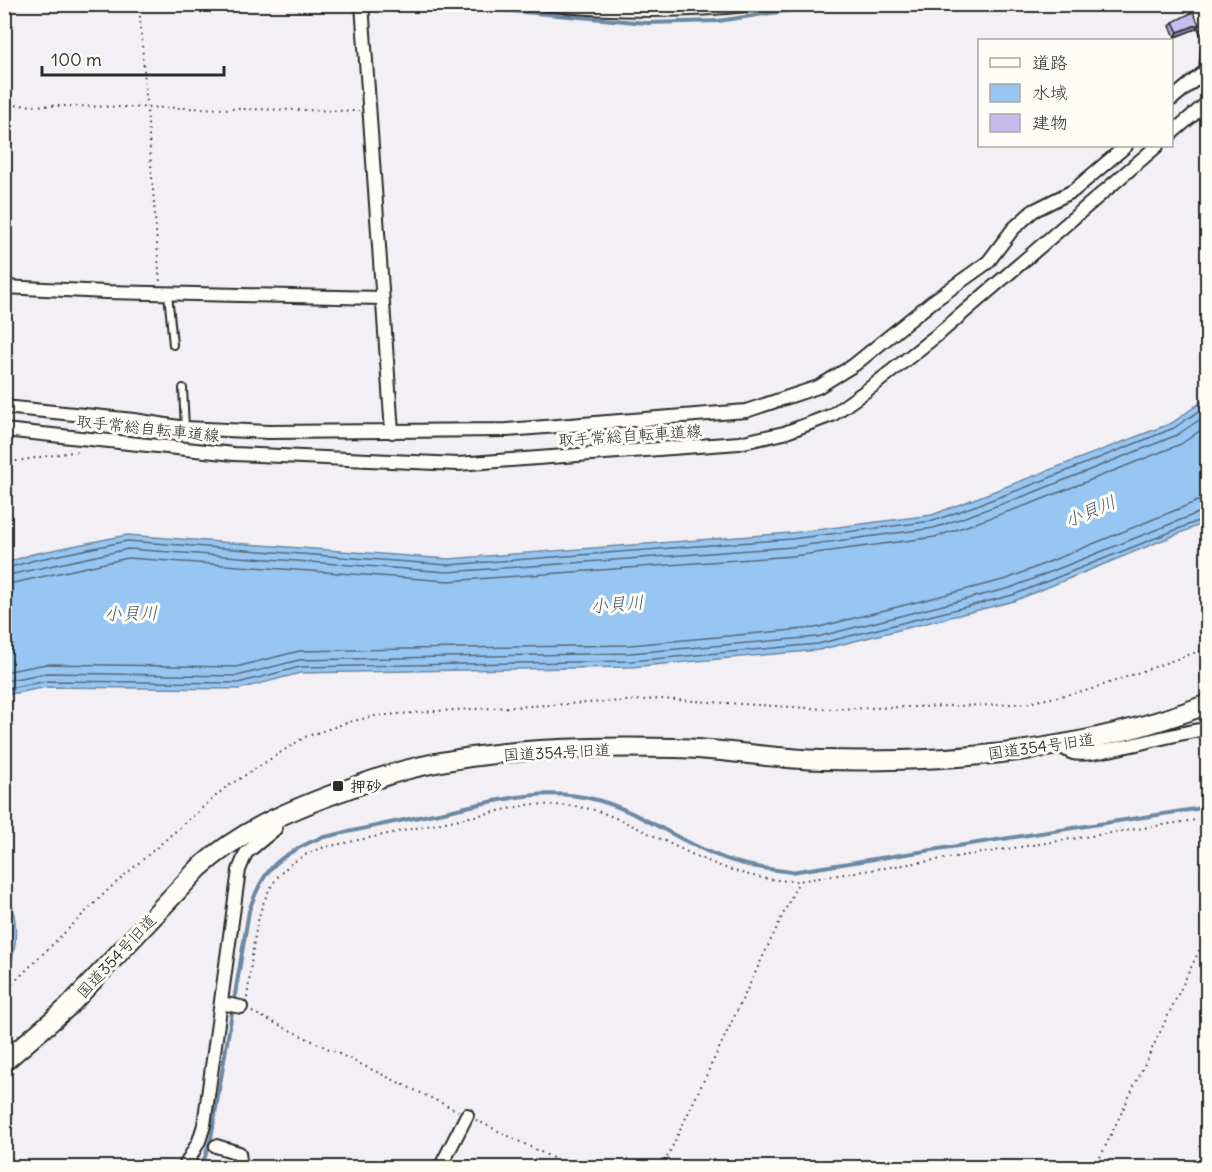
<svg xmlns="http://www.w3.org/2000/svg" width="1212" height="1172" font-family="Delius,'Klee One',sans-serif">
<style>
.water{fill:#97c6f2;stroke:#6c88a2;stroke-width:1.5}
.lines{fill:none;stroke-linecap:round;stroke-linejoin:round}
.shore{stroke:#56697b;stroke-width:1.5}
.stream{stroke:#6c88a2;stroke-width:4}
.lane-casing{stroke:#2b2b2b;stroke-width:10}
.street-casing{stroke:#2b2b2b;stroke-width:16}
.secondary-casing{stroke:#2b2b2b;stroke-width:22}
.path{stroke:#2b2b2b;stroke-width:2;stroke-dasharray:1.5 4.5;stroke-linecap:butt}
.lane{stroke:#fdfcf7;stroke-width:6}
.street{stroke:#fdfcf7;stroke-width:12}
.secondary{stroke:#fdfcf7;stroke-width:18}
.wall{fill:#aba2cd;stroke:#2b2b2b;stroke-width:1.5}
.shaded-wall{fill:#8b84a7;stroke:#2b2b2b;stroke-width:1.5}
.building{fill:#c7bcee;stroke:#2b2b2b;stroke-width:1.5}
.poi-dot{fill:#2b2b2b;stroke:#fdfcf7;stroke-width:2}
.labels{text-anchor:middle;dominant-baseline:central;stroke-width:6;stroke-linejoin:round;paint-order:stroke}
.street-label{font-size:16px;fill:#2b2b2b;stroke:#fdfcf7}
.poi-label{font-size:16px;font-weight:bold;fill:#2b2b2b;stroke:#fdfcf7;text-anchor:start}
.water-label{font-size:18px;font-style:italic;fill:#4b5a67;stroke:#fdfcf7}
</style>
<rect width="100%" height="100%" fill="#f2eff5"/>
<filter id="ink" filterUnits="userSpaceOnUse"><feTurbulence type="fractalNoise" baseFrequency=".0167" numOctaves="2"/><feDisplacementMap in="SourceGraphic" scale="12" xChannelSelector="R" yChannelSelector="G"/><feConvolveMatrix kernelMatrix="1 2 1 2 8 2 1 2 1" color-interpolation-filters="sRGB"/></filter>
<g filter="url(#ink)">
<path class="water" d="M1207 398V522L1014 601 819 650 631 667 300 673 239 689 47 687 5 695V563L33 554 127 535 448 559 791 533 932 515 1172 423Z
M5 886C18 914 19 941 9 970L5 971Z"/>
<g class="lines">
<path class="shore" d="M4 569 35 560 127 541 448 565 791 539 933 521 1024 488 1174 428 1208 405
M4 576 128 549 448 572 792 547 934 528 1027 495 1177 435 1208 414
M4 585 128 558 449 581 793 556 935 537 1030 504 1181 444 1208 425
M4 672 46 664 236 667 299 651 630 645 815 628 1007 579 1198 501 1208 500
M4 681 47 673 237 676 299 660 630 653 817 637 1010 588 1208 509
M4 689 47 681 238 683 300 667 631 661 818 644 1013 595 1208 517
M4 900 11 933 4 965"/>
<path class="stream" d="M433 4 647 23 718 21 832 4
M198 1168 205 1157 211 1138 249 911C263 868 279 855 320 838 361 829 403 820 444 812 494 801 546 786 597 800 641 812 678 841 721 857 744 866 767 869 791 872L1208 807"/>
<g class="lane-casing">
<path id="lane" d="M168 293 173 345
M183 388 185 428"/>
</g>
<g class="street-casing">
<path id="street" d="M362 4 392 432
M545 4C617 12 685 12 757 4
M1195 4 1208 33
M1206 70 1208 49
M1172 99 1208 69
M1172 133 1208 102
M4 287 106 292 382 298
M4 407 134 420 185 428 268 432 507 430 746 411 818 387 854 365 932 302 988 262 1013 229 1033 211 1073 191 1126 146
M4 430 234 454 458 464 739 443 784 433 832 415 874 385 941 332 1157 146
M1060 746C1064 748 1069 752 1073 753 1092 759 1178 731 1208 729
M221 1003 241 1007
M216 1146 239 1153 241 1168
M184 1168 199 1141 204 1125 239 870 246 853 275 829 278 816
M440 1168 467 1115"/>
</g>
<g class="secondary-casing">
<path id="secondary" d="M4 1062 68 1007 199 868C240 832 281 814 331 795 356 786 380 777 405 770 490 748 589 746 676 748 725 749 773 759 822 760 953 763 1084 752 1208 704"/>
</g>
<path class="path" d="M139 4 160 283
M4 105 359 111
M4 463 79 451
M4 992 110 888 225 788 305 737 349 722 375 716 436 711 661 699 824 709 997 705 1027 703 1089 690 1208 648
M247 998C256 934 252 869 325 847L532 804 574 806 595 810C665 835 722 882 799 881L1208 818
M252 1012 458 1111
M476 1120 573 1168
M662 1168 799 881
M1095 1168 1208 932"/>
<use href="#lane" class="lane"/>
<use href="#street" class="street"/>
<use href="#secondary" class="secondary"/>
</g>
<path class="wall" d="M1173 22 1199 24 1196 29 1175 37 1170 26Z"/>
<path class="shaded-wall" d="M1199 24 1196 29 1175 37 1178 32Z"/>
<path class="building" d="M1193 12 1199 24 1178 32 1173 22Z"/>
</g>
<rect class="poi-dot" x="332" y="780" width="12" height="12" rx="3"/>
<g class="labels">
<g class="street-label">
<text transform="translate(148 428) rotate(6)">取手常総自転車道線</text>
<text transform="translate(630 435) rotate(-4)">取手常総自転車道線</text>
<text transform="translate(1041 746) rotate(-8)">国道354号旧道</text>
<text transform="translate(557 752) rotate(-3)">国道354号旧道</text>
<text transform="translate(116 956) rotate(-47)">国道354号旧道</text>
</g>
<g class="poi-label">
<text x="350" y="786">押砂</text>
</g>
<g class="water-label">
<text transform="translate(1090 511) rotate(-23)">小貝川</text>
<text transform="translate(617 604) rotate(-5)">小貝川</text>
<text transform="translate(131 613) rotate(-1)">小貝川</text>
</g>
</g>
<rect width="1212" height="1172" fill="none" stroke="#fdfcf7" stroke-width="24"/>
<rect x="12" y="12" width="1188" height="1148" fill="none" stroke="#2b2b2b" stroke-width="2" filter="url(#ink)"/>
<rect x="978" y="39" width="195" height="108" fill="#fdfcf7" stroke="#a9a8a5" stroke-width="1.5"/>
<rect x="990" y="58" width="30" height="9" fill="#fdfcf7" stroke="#a9a8a5" stroke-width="1.5"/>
<text x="1032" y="69" font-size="18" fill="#2b2b2b">道路</text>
<rect x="990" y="84" width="30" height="18" fill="#97c6f2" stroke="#a9a8a5" stroke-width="1.5"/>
<text x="1032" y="99" font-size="18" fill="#2b2b2b">水域</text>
<rect x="990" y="114" width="30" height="18" fill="#c7bcee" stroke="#a9a8a5" stroke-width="1.5"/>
<text x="1032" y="129" font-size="18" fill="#2b2b2b">建物</text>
<path d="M42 66v9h182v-9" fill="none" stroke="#2b2b2b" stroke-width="3"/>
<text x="51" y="66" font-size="18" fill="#2b2b2b" stroke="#fdfcf7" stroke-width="4.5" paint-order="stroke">100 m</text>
</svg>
